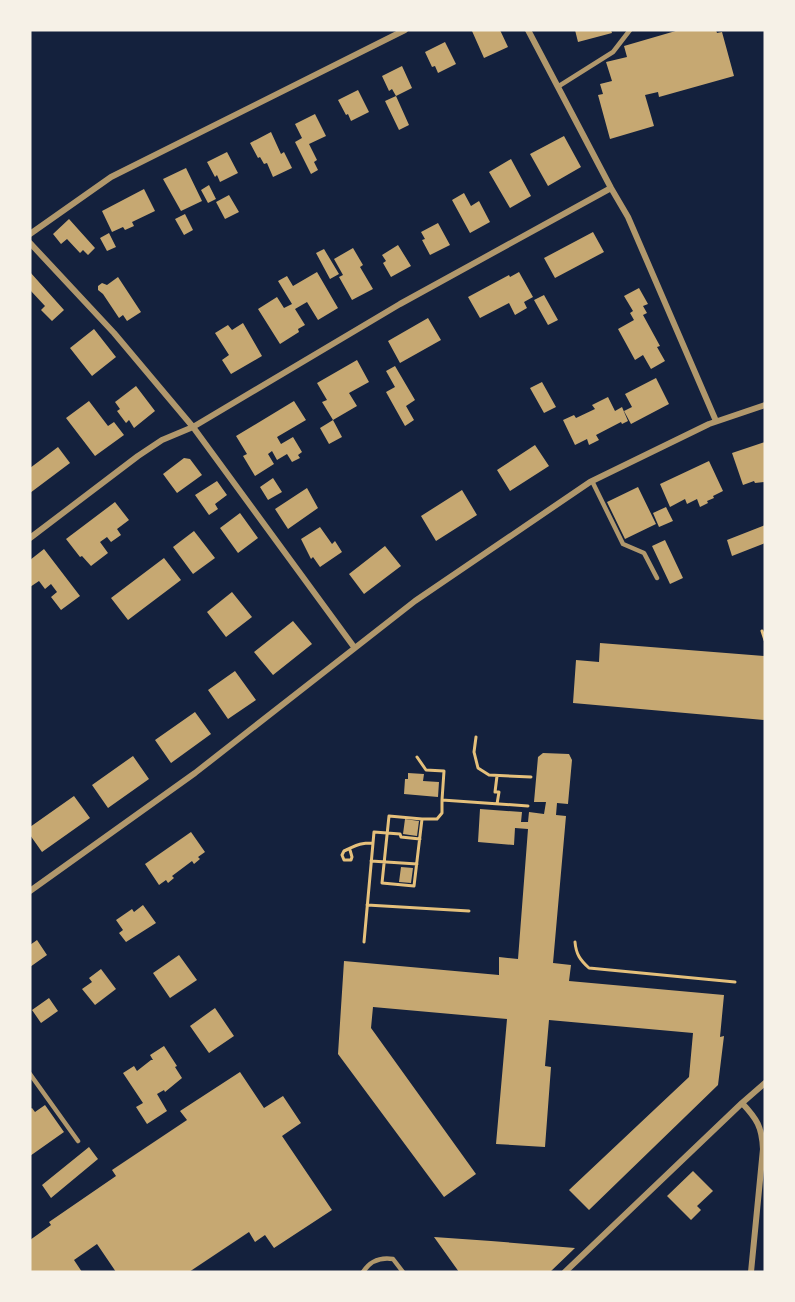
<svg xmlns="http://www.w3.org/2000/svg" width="795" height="1302" font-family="Montserrat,sans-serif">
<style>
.building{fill:#c6a872}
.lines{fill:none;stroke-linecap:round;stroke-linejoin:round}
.path{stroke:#e5c07b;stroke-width:3}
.service{stroke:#b1986c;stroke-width:4.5}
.minor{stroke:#b1986c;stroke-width:6}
</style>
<rect width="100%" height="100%" fill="#14213d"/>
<path class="building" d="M474 30H500L508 47 484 58 472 31Z
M575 30H611L612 33 578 42Z
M679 30H716L717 33 722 32 734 76 659 97 658 92 645 95 654 126 610 139 598 95 603 94 600 84 612 81 606 62 627 57 624 46Z
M445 42 456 64 438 73 435 66 432 67 425 52Z
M402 66 412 88 396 96 392 89 389 91 382 76Z
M358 90 369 112 351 121 348 114 346 115 338 100Z
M396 96 409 125 399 130 385 101Z
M315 114 326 136 309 144 317 160 314 162 318 170 311 174 295 142 302 138 295 124Z
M271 132 281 154 284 152 292 168 273 177 267 163 264 164 260 157 258 158 250 143Z
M564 136 581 167 548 186 530 154Z
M227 152 238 173 220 182 217 175 215 177 207 162Z
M511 159 531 196 510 208 489 172Z
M186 168 202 201 181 211 163 179Z
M209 185 216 199 208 203 201 190Z
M144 189 155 211 132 222 134 226 125 230 123 227 112 232 102 211Z
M464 193 471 206 479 201 490 222 470 233 452 200Z
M229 195 239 212 225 219 216 202Z
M185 214 193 230 184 235 175 219Z
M69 219 95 248 88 255 83 250 80 253 67 239 61 244 53 234Z
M438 223 450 245 430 255 422 240 425 239 421 232Z
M593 232 604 252 555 278 544 258Z
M109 233 116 247 107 251 100 238Z
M398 245 411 266 391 277 383 263 386 261 382 255Z
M353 248 363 265 360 267 373 289 352 300 339 277 343 275 334 259Z
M324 249 339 274 330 279 316 253Z
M30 272 64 310 52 321 41 310 45 306 30 290Z
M317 272 338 308 318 320 307 302 295 309 305 325 298 329 299 332 280 344 258 309 277 297 284 308 292 304 278 281 287 276 293 286Z
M519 272 533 297 524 302 527 308 515 315 509 303 480 318 468 297 509 275 510 277Z
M118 277 141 312 127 321 123 315 119 318 103 294 98 290V286L102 283 107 285Z
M639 288 648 304 643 306 647 313 643 315 660 346 657 347 665 361 651 369 643 355 635 360 618 329 634 320 630 313 633 311 624 296Z
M544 295 558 320 548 325 534 300Z
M428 318 441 340 400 363 388 341Z
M243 323 262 356 231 374 222 360 229 355 215 333 228 325 232 330Z
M94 329 116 357 92 376 70 348Z
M357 360 369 382 349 393 357 406 333 420 322 402 327 400 317 383Z
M395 366 415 400 406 406 414 420 405 426 386 392 395 387 386 371Z
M656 378 669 404 631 424 624 411 632 407 625 394Z
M542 382 556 407 544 413 530 388Z
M136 386 155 411 134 428 129 420 126 423 117 411 120 409 115 402Z
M608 397 615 411 622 407 628 421 622 424 621 422 596 435 599 440 589 445 587 439 575 445 563 420 574 415 576 418 595 409 592 405Z
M89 401 108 426 114 422 124 435 95 456 66 418Z
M294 401 306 420 277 437 281 444 293 437 302 452 298 455 300 458 292 462 287 454 277 460 272 451 268 454 274 464 255 476 243 456 247 454 236 436Z
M333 420 342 437 329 444 320 428Z
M765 442V482L755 483 754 481 743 485 732 453Z
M535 445 549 466 510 491 497 470Z
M58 447 70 463 30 493V468Z
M184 458 190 459 202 475 177 493 163 474Z
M709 461 723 491 713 496 714 498 707 501 708 503 700 507 697 499 687 504 685 499 670 507 660 484Z
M273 478 282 492 268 500 260 487Z
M217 481 227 495 215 504 218 509 209 515 195 495Z
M638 487 656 524 625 539 607 502Z
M307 488 318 508 288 529 275 509Z
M462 490 477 515 436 541 421 516Z
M115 502 129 520 117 529 121 535 111 542 107 537 100 542 108 553 91 566 82 556 80 557 66 539Z
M666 507 673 521 659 527 653 513Z
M240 513 258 538 238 553 220 528Z
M765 525V543L732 556 727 540Z
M320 527 332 544 335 541 342 552 320 567 313 557 311 559 301 539Z
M194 531 215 558 193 574 173 547Z
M665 540 683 578 670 584 652 546Z
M385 546 401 566 364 594 349 574Z
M44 549 80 596 61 610 51 597 57 592 51 584 45 589 39 581 30 587V560Z
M164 558 181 580 128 620 111 598Z
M232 592 252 617 226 637 207 612Z
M293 621 312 644 273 675 254 652Z
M600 643 765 656V720L573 703 576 660 599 662Z
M235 671 256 700 228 719 208 690Z
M195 712 211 734 171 763 155 740Z
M543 753 569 754 572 760 568 804 557 803 556 815 566 816 553 963 571 965 569 981 724 995 720 1037 724 1036 718 1085 589 1210 569 1190 689 1077 693 1033 549 1020 545 1066 551 1067 545 1147 496 1144 507 1019 373 1007 371 1028 476 1174 444 1197 338 1054 344 961 499 975V957L518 959 528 829 515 828 514 845 478 842 480 809 522 812 521 822H528L529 812 544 814 546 802H534L538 757Z
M133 756 149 779 108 808 92 785Z
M408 773 424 774 423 781 439 782 438 797 404 794 405 779H408Z
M74 796 90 818 42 852 30 835V827Z
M405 819 419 821 417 836 403 834Z
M191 832 205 852 198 857 200 859 194 864 192 861 172 876 174 878 168 883 166 880 159 885 145 864Z
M401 867 413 868 411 883 399 882Z
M143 905 156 923 126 942 119 933 123 930 116 920 132 909 134 912Z
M37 940 47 955 30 967V945Z
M179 955 197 980 170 998 153 973Z
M101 969 116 989 95 1005 82 989 92 982 89 978Z
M49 998 58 1011 41 1023 32 1010Z
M215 1008 234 1036 209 1053 190 1026Z
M164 1046 177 1066 175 1067 182 1078 165 1092 164 1090 157 1094 167 1111 147 1124 136 1107 143 1103 123 1073 134 1066 137 1071 151 1060H153L150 1055Z
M240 1072 264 1108 283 1096 301 1123 282 1136 332 1210 274 1248 265 1235 255 1242 249 1232 189 1272H116L97 1244 74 1260 82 1272H30V1240L51 1225 49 1222 116 1176 112 1170 187 1120 180 1111Z
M45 1105 64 1132 30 1156V1109L32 1108 35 1112Z
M89 1147 98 1159 51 1198 42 1185Z
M693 1171 713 1191 697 1206 701 1210 691 1220 667 1196Z
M434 1237 491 1241 575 1248 550 1272H459Z"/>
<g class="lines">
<path class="path" d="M762 631 765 640
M476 737 474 752 478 768 489 775 531 777
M417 757 426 770 444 771 442 800 528 806
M497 776 495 792H499L497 804
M389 816 422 819 414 886 382 883Z
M422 819H437L442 813V800
M350 850 352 857 351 860H344L342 855 344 851C356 846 357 843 373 843
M371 861 417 864
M367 905 469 911
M364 942 374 832 400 834 401 837 420 839
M575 942C576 954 580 960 589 968L735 982"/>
<path class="service" d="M559 86 613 52 630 30
M592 481 623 544 644 553 657 578
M30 1074 78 1141
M363 1272C370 1261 380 1257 393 1259L403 1272"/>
<path class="minor" d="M528 30 611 188 628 217 716 421
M30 234 111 177 405 30
M30 243 114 333 193 427 354 647
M30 538 138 456 162 440 193 427 400 304 611 188
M30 891 195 773 415 601 590 482 709 424 765 405
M742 1103C757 1119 762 1127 763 1149L751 1272
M565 1272 742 1103 765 1083"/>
</g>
<rect width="795" height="1302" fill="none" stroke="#f6f1e7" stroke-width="63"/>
</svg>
